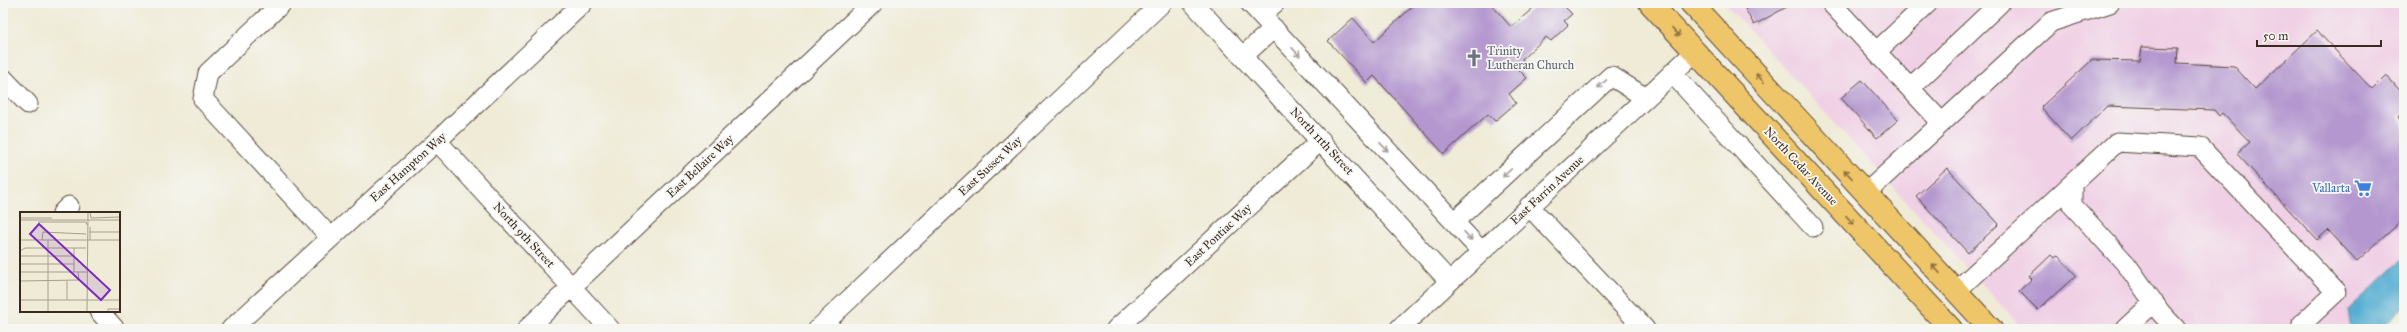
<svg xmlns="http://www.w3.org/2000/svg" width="2407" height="332" font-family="'IM FELL Great Primer',serif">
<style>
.built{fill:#f0d0e5}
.water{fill:#54aed2;stroke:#486c78}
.building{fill:#b497cf}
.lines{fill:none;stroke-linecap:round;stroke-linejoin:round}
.minor-casing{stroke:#56473a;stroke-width:21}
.major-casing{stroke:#56473a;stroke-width:24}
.minor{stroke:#fff;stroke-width:19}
.major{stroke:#eec569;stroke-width:22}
.oneway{stroke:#8c7040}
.oneway2{stroke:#a79f9a}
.labels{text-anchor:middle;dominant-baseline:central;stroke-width:3.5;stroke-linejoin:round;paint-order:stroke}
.worship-label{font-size:12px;fill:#5b616d;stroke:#f6f6f2;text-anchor:start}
.street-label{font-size:12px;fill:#3b2a1e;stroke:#f6f6f2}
.shop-label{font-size:12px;fill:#366cbe;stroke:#f6f6f2;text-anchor:end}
.inset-road{fill:none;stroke:#a79e8d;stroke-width:1}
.view{fill:#7b2cbf;fill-opacity:0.15;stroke:#7b2cbf;stroke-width:2}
.inset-edge{fill:none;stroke:#3b2a1e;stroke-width:2}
</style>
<rect width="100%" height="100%" fill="#f6f6f2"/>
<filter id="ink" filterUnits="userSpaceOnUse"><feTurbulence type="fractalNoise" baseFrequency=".025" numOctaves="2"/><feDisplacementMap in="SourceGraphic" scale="8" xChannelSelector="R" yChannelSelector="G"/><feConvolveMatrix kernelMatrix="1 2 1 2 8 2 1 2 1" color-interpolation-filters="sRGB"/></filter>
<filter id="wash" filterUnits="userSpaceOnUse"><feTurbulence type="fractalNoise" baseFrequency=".012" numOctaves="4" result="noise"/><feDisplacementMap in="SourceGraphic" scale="16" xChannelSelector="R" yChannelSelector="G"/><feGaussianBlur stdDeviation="0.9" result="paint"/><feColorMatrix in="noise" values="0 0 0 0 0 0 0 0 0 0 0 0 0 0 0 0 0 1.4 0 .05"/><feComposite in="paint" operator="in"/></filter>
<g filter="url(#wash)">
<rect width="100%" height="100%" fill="#efebd7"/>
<path class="built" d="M1725 3H2404V258L2348 310 2351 329H2023Z"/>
<path class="water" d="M2404 258V307L2380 329H2351L2348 310Z"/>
<g id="blocks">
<path class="building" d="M1416 3H1490L1511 27 1539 3H1561L1572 14 1564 21 1568 25 1551 41 1546 37 1522 59 1525 64 1519 70 1527 78 1509 94 1516 103 1495 121 1488 114 1444 154 1374 76 1367 83 1328 41 1353 18 1374 42Z
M1742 3H1794L1754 25Z
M2317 31 2372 89 2386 75 2404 95V110L2398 117 2404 124V219L2357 261 2328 230 2317 240 2237 154 2250 142 2222 113 2219 116 2214 110 2107 106 2071 141 2041 107 2092 60 2140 61 2142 47 2178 48 2177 63 2234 66 2255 89Z
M1862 80 1898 120 1877 138 1841 98Z
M1947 168 1999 224 1968 253 1916 196Z
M2051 255 2054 258 2058 256 2076 275 2038 310 2019 291 2032 279 2029 276Z"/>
</g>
</g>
<g filter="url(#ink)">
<use href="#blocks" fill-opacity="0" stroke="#56473a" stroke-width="1"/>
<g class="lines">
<g class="minor-casing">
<path id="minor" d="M282 3 208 73 203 99 330 237
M1193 3 1449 281
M1250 3 1481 251
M1831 3 1941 122
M1261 15 1275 3
M1876 52 1928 3
M1243 56 1274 28
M1672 73 1813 227
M3 78 28 104
M1910 88 2000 3
M437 141 610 329
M2072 184V205L2127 265 2161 313 2176 329
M1866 193 2051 22 2110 3
M1529 206 1645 329
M62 213 69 206
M1454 222 1611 76 1646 98
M1956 291 2117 142 2200 147 2336 292 2302 324
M99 311 115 329
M231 329 437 141 583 3
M527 329 873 3
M818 329 1162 3
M1116 329 1321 140
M1399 329 1695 52
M2125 329 2154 302"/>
</g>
<g class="major-casing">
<path id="major" d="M1650 3 1951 329
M1691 3 1991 329"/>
</g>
<use href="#minor" class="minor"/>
<use href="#major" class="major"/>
</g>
<defs><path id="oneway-shaft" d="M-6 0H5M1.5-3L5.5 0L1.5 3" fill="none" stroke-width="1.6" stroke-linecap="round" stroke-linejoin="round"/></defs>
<g class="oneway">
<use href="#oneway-shaft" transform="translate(1676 32) rotate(47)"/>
<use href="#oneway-shaft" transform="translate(1760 78) rotate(-133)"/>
<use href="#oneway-shaft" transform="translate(1848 174) rotate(-133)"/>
<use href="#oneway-shaft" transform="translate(1850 220) rotate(47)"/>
<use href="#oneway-shaft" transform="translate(1936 269) rotate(-133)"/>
</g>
<g class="oneway2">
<use href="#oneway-shaft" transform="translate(1296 52) rotate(47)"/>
<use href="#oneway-shaft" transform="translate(1602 84) rotate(137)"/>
<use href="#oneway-shaft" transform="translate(1384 147) rotate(47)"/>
<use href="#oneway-shaft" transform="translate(1507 173) rotate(137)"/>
<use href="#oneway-shaft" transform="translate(1468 236) rotate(47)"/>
</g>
</g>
<defs>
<g id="church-bare" transform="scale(1.38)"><path d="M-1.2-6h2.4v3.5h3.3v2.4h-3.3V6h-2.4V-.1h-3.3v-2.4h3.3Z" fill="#6b7280" stroke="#f6f6f2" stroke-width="2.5" paint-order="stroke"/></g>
<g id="supermarket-bare" transform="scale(1.38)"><path d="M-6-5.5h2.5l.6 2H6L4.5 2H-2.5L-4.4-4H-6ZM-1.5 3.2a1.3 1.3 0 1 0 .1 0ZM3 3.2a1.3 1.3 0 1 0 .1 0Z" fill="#3f7fe0" stroke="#f6f6f2" stroke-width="2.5" paint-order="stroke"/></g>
</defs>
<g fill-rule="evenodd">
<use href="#church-bare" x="1474" y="58"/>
<use href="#supermarket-bare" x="2363" y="188"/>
</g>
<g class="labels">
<g class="worship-label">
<text x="1487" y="51">Trinity<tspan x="1487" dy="14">Lutheran Church</tspan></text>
</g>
<g class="street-label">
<text transform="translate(1322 141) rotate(47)">North 11th Street</text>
<text transform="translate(700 166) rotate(-43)">East Bellaire Way</text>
<text transform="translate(990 166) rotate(-43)">East Sussex Way</text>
<text transform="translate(1801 166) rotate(47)">North Cedar Avenue</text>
<text transform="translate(408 167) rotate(-42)">East Hampton Way</text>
<text transform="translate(1547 190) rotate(-43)">East Farrin Avenue</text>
<text transform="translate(524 235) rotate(47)">North 9th Street</text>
<text transform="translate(1218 235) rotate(-43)">East Pontiac Way</text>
</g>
<g class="shop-label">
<text x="2350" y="188">Vallarta</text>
</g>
</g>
<g transform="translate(20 212)">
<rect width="100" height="100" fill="#efebd7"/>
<path class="inset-road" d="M70 0 71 6 100 5M0 6H32M0 8H100M18 10H66L67 13M69 20H100M0 28H100M22 28 23 20 66 22M70 28V15M0 39 5 36H66M0 44H54M0 52H54M0 60H67M54 60V36M0 69 59 68 58 60M0 88H100M47 88V69M28 99V28M67 100 68 0M88 100V97H100"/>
<path class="view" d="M19 12 90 78 81 88 10 22Z"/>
<rect width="100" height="100" class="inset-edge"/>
</g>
<rect width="2407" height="332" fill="none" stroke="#f6f6f2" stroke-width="16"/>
<path d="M2257 40v6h124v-6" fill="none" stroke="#3b2a1e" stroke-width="2"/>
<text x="2263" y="40" font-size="12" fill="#3b2a1e" stroke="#f6f6f2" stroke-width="3" paint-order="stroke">50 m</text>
</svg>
